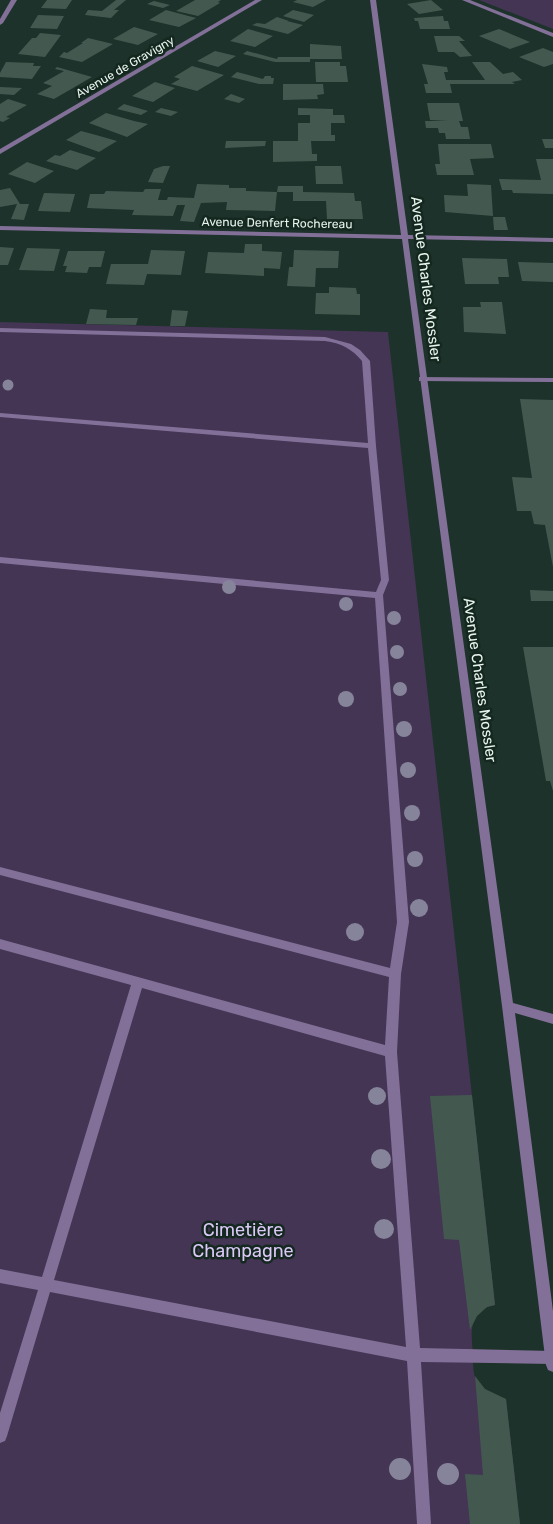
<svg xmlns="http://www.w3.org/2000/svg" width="553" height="1524" font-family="Rubik,sans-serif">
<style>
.green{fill:#433553}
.building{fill:#435950}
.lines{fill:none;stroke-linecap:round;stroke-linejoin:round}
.service{fill:#827098;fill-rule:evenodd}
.minor{fill:#827098;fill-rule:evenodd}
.tertiary{fill:#827098;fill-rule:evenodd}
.tree{fill:#86849a}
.labels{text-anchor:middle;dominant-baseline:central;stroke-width:5;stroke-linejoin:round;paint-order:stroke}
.far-street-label{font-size:12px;fill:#e8f5ef;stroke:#142820}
.street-label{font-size:15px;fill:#e8f5ef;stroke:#142820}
.near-park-label{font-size:18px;fill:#dbc8f6;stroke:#142820}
</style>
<rect width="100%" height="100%" fill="#1d322a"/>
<path class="green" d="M479 0H553V29Z
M0 322 388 332 495 1305C468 1310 471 1333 473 1354 473 1361 473 1371 475 1377 481 1390 494 1395 506 1399L520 1524H0Z"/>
<path class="building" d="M47 0H72L66 9 41 8Z
M116 0H126L114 10H119L111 18 85 15 88 10 102 11Z
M195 0H221L218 2 220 3 198 16 176 11Z
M297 0H326L313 7 293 2Z
M431 0 443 10 419 14 407 4Z
M154 1 170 5 163 8 147 4Z
M166 10 196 18 179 27 149 20Z
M293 10 314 15 304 22 283 16Z
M38 15 64 16 57 29 30 28Z
M443 16 444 21H448L450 29H420L418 21H415L414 18Z
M277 17 289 21H287L303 25 288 34 252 25 257 23 265 24Z
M134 27 158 34 138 45 113 39Z
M248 29 273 36 255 47 230 41Z
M499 29 530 42 510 49 479 36Z
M40 33 61 35 45 57 18 54 32 38H36Z
M434 36H459L465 41H459L472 56 460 57 454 52H438Z
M88 38 113 44 82 62 59 57 64 52 67 53 83 43H81Z
M310 44 341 46 342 59H310Z
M543 48 553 52V64L544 67 519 57Z
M215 51 236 56 218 67 197 61Z
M247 51 277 59 278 57H310V62H275L243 54Z
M6 62 34 63 33 66H41L32 79 0 77V73Z
M315 62H340V66H346L348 82H316Z
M472 62H490L503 74 513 72 522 80 512 82 515 84H450L452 93H426L424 84H428L422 64 447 67 448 72H444L446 80H485Z
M192 66 224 75 197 91 171 84 180 79 174 77Z
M57 67 92 77 54 99 37 94 52 86 43 83 64 71 55 69Z
M237 72 263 79 265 76H271V78H274L273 84H259L231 77Z
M155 82 175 88 153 102 132 96Z
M283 84H323L324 94 317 95 318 99 283 100Z
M0 87 22 88 14 95 0 94Z
M231 94 245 99 239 103 224 99Z
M8 99 27 105 6 117 10 118 3 122 0 121V104Z
M427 103H459L463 121H459L461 127H468L470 139H446L445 133H439L438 128H426L425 121H448L430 120Z
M124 104 148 111 141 115 117 109Z
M161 108 178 112 171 116 155 112Z
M298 108 333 109V115H344L345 123H331V135H335V141H311L312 154H317V161L273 162V141H298V123H310V115H298Z
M106 113 134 121 148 124 127 137 89 123Z
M81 131 96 135 117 141 99 152 66 140Z
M542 139H553V148H545Z
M226 141H266L265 146 225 148Z
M438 144H491L494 158 470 159 474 175H437L435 164H440Z
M70 150 96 158 77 170 46 161 55 155 60 156Z
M536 159H553V194L513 193 512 190H502L499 179 541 180Z
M27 162 54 171 35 183 8 174Z
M163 166H170L163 183 148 182 154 169Z
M315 166H341L343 184H316Z
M197 184 229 185V188H246V191L277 192 278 186H303V192L354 193 355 201H361L363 219H327L326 201H293V192H277L275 211 226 210 227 202 201 203 194 222 180 221 185 205H177L173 216 132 215 134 210 87 208 90 194H104L106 191 143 192 145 189H161L158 200H167L168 197 194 198Z
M467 184 491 185 493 216 445 212 444 195 468 196Z
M10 188 20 204H29L24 220 11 219 17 204 0 207V190Z
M44 193 75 194 70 212 38 211Z
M493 217H505L508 230H494Z
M245 244H262V251L282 252 280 269 264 268V276L205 273 208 252 244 253Z
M0 247 14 248 8 265H0Z
M27 248 60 249 54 271 19 270Z
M151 250 185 251 181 275 147 274 144 285 106 284 111 264H148Z
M294 250 339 251 338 268H316L315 287 287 286 289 267H293Z
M68 251H105L101 267H89L87 273 65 272 67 266H63Z
M462 258 507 259 509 277H498L499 284H465Z
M518 262 553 263V282L522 281Z
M329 287 356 288 357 294H360V315L315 314 316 293H329Z
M480 302H502L506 334 464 332 463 307H481Z
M90 309 107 310 106 318H138L136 325 86 324Z
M172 310 188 311 185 326H170Z
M520 399 553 400V567L545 525 534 524 531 511H517L512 477 532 478Z
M530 590 553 591V601H531Z
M523 647H553V791L550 781H546Z
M472 1095 495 1305 487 1307 477 1316 470 1330 459 1240 444 1239 430 1096Z
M475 1376 485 1389 506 1399 520 1524H470L465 1474 483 1475Z"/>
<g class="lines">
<path class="service" d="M0 328 325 337 351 344 360 350 370 361 376 446 389 580 383 595 409 922 401 974 397 1052 420 1348 553 1351 552 1364 421 1362 431 1524H417L407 1361 50 1292 7 1436 5 1441 0 1443V1413L38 1290 0 1283V1269L42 1277 131 985 0 949V939L385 1045 389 977 0 875V867L390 968 397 922 375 598 0 563V557L376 592 381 580 368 448 0 417V413L368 443 362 361C352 349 341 343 325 341L0 332ZM142 988 385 1056 406 1347 54 1280Z
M419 377 553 378V382L422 381H419Z"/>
<path class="minor" d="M370 0H376L408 235 553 238V242L408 239 513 1003 553 1014V1024L515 1013 553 1311V1372L548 1370 546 1365 502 1006 402 239 0 230V226L401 235Z"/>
<path class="tertiary" d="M11 0H17L3 23 0 25V19Z
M255 0H262L0 154V149Z
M462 0H470L553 33V37Z"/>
</g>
<g class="tree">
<circle cx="8" cy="385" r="5.5"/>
<circle cx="229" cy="587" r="7"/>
<circle cx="346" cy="604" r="7"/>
<circle cx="394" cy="618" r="7"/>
<circle cx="397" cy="652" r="7"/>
<circle cx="400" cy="689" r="7"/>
<circle cx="346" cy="699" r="8"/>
<circle cx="404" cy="729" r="8"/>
<circle cx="408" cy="770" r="8"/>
<circle cx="412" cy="813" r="8"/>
<circle cx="415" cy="859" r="8"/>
<circle cx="419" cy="908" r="9"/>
<circle cx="355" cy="932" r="9"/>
<circle cx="377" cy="1096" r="9"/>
<circle cx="381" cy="1159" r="10"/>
<circle cx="384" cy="1229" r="10"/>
<circle cx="400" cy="1469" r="11"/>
<circle cx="448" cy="1474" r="11"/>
</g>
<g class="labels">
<g class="far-street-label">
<text transform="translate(125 67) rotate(-30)">Avenue de Gravigny</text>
<text transform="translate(277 223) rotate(1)">Avenue Denfert Rochereau</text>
</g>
<g class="street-label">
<text transform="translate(426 279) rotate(83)">Avenue Charles Mossler</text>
<text transform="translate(480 680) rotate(82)">Avenue Charles Mossler</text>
</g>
<g class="near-park-label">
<text x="243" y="1230">Cimetière<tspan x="243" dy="21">Champagne</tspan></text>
</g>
</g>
</svg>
